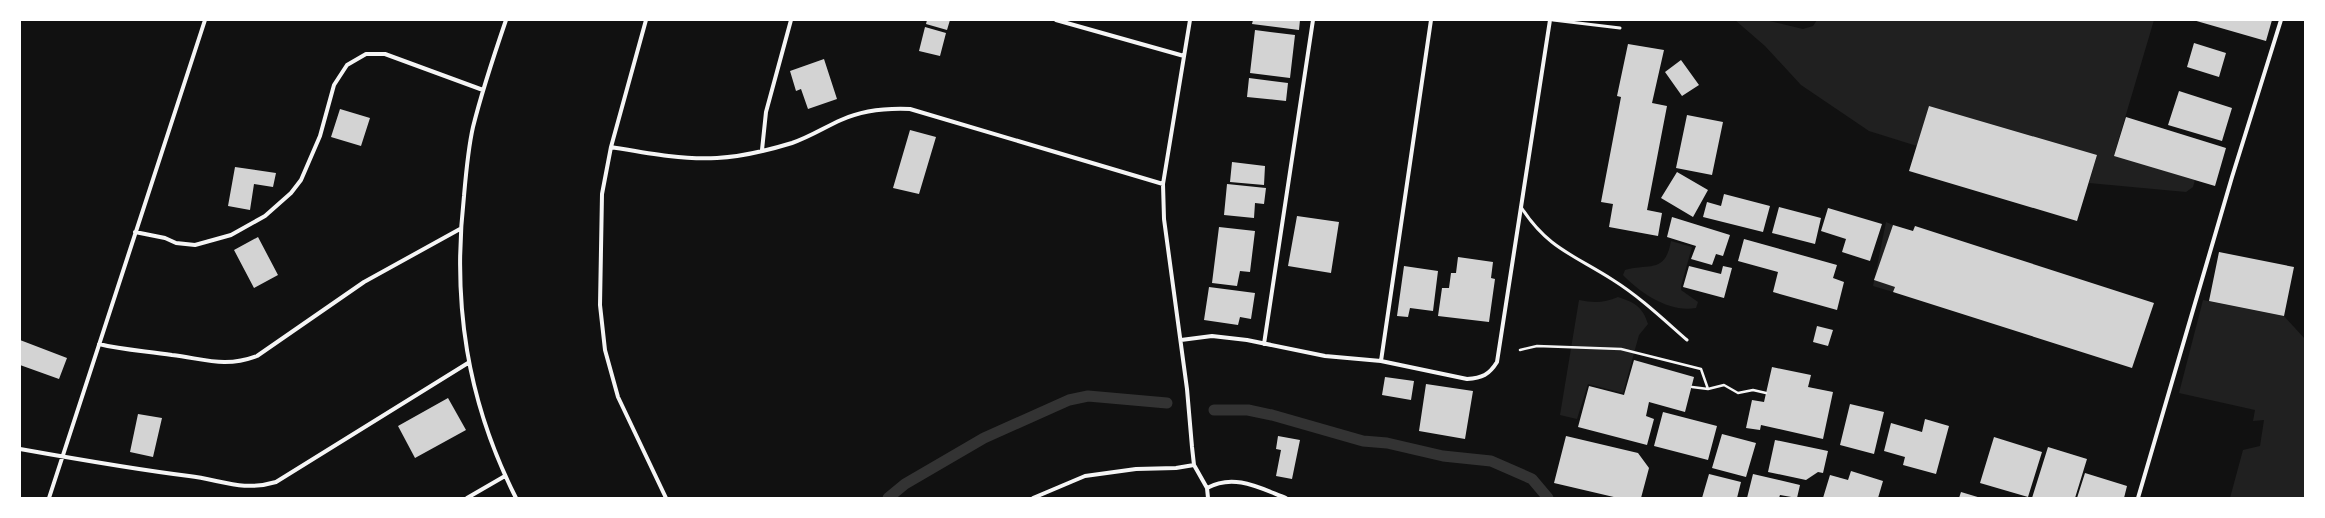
<svg xmlns="http://www.w3.org/2000/svg" width="2325" height="518" font-family="'IBM Plex Serif',serif">
<style>
.green{fill:#202020}
.lines{fill:none;stroke-linecap:round;stroke-linejoin:round}
.stream{stroke:#333;stroke-width:11}
.building{fill:#d3d3d3}
.path{stroke:#f5f5f5;stroke-width:2.5}
.service{stroke:#f5f5f5;stroke-width:3}
.minor{stroke:#f5f5f5;stroke-width:4}
</style>
<rect width="100%" height="100%" fill="#111"/>
<path class="green" d="M1735 20H1765L1803 29 1813 26 1817 20H2154L2114 155 2195 180 2193 187 2186 192 2089 183 2097 155 1929 106 1917 146 1869 131 1801 85 1765 46Z
M1886 222 1893 225 1875 280 1895 287 1893 292 1873 286Z
M1671 241 1692 247 1681 286V290L1698 302 1696 308C1670 313 1640 293 1623 275L1625 270C1650 263 1665 274 1671 241Z
M1618 297C1634 302 1643 307 1648 324L1639 335 1623 393 1588 384 1577 419 1560 415 1579 300C1594 303 1604 303 1618 297Z
M2203 300 2284 316 2305 339V498H2230L2243 450 2260 446 2264 420 2253 421 2255 410 2179 393Z"/>
<g class="lines">
<path class="stream" d="M1214 410H1248L1272 415 1363 441 1387 443 1443 456 1491 461 1532 479 1548 498
M888 498 905 484 984 438 1069 400 1088 396 1167 403"/>
</g>
<path class="building" d="M927 20H950L947 30 926 24Z
M1253 20H1300L1299 30 1252 24Z
M2193 20H2272L2266 41Z
M925 27 946 33 940 56 919 51Z
M1255 30 1295 35 1290 78 1250 73Z
M2194 43 2226 53 2219 77 2187 67Z
M1628 44 1664 50 1652 103 1667 106 1647 210 1662 213 1658 236 1609 227 1613 204 1601 202 1621 97 1617 96Z
M824 59 837 99 808 109 801 89 796 91 790 71Z
M1681 60 1699 85 1682 96 1665 72Z
M1249 78 1288 83 1286 101 1247 97Z
M2179 91 2232 108 2222 141 2168 125Z
M1929 106 2097 155 2077 221 1909 171Z
M340 109 370 118 361 146 331 137Z
M1687 115 1723 122 1712 175 1676 168Z
M2126 117 2226 148 2215 186 2114 156Z
M910 130 936 137 919 194 893 188Z
M1232 162 1265 166 1264 185 1230 182Z
M235 167 276 173 273 187 254 184 250 210 228 206Z
M1677 172 1708 190 1693 217 1661 198Z
M1227 184 1266 188 1264 204 1255 203 1254 218 1224 215Z
M1724 194 1770 206 1763 232 1703 217 1707 202 1721 206Z
M1779 207 1821 218 1815 244 1772 233Z
M1828 208 1882 224 1870 261 1842 252 1846 239 1821 231Z
M1297 216 1339 222 1331 273 1288 266Z
M1672 217 1730 235 1723 256 1716 254 1712 265 1691 259 1696 246 1667 237Z
M1893 225 1913 231 1915 226 2154 303 2132 368 1893 292 1895 287 1874 280Z
M1219 227 1255 231 1250 272 1240 271 1237 286 1212 283Z
M258 237 278 275 254 288 234 250Z
M1744 239 1837 265 1833 278 1844 282 1837 310 1773 292 1778 272 1738 261Z
M2219 252 2294 267 2284 316 2209 301Z
M1458 257 1493 262 1491 278 1495 279 1489 322 1438 316 1442 288H1449L1451 273H1456Z
M1404 266 1438 271 1433 311 1410 308 1408 317 1397 316Z
M1689 266 1721 274 1723 266 1732 268 1724 298 1683 287Z
M1209 287 1255 293 1251 319 1240 317 1238 325 1204 320Z
M1817 326 1833 330 1828 346 1813 342Z
M20 340 67 358 59 379 20 365Z
M1634 360 1694 377 1685 412 1649 402 1646 416 1654 419 1647 445 1578 427 1589 386 1624 395Z
M1772 367 1811 375 1808 387 1833 392 1823 439 1761 425 1760 430 1746 428 1752 400 1764 402Z
M1385 377 1414 381 1411 400 1382 395Z
M1426 384 1473 391 1465 439 1419 431Z
M448 398 466 430 415 458 398 426Z
M1850 404 1884 412 1874 454 1840 445Z
M1663 412 1717 426 1708 460 1654 446Z
M138 414 162 418 153 457 130 452Z
M1925 419 1949 426 1936 474 1903 465 1905 457 1884 451 1891 423 1922 432Z
M1722 434 1756 443 1746 477 1712 468Z
M1278 436 1300 440 1292 479 1276 476 1281 450 1276 449Z
M1566 436 1638 453 1649 468 1641 498H1618L1554 483Z
M1994 437 2042 452 2028 497 1980 483Z
M1775 440 1828 451 1823 473 1818 472 1806 480 1768 472Z
M2048 447 2087 459 2075 498H2032Z
M1851 471 1883 481 1878 498H1823L1830 475 1848 480Z
M2085 473 2127 486 2124 498H2077Z
M1709 474 1741 482 1737 498H1702Z
M1753 474 1800 485 1797 498 1780 495 1779 498H1747Z
M1961 492 1981 498H1959Z"/>
<g class="lines">
<path class="path" d="M1520 350 1537 346 1621 349 1701 369 1708 389 1724 385 1738 393 1753 390 1766 393
M1692 387 1708 389"/>
<path class="service" d="M1553 20 1620 28
M1521 207C1547 248 1574 255 1613 280 1640 297 1663 319 1687 340"/>
<path class="minor" d="M506 20C494 55 482 91 473 127 468 149 466 173 464 196 452 303 467 401 516 498
M646 20 611 147 602 194 600 305 605 350 618 397 666 498
M1056 20 1184 56
M1190 20 1163 184 1164 219 1187 389 1192 447 1194 465 1207 488 1208 498
M611 147C646 153 682 160 717 158 741 157 769 150 792 143 810 137 825 127 841 120 863 110 886 108 910 109L1163 184
M762 150 766 112 791 20
M135 232 165 238 176 243 195 245 231 235 265 216 291 193 301 180 320 136 334 85 347 65 366 54H385L483 90
M1181 340 1212 336 1247 340 1325 356 1381 361 1467 379C1482 378 1489 375 1497 362L1550 20
M99 344C123 350 147 351 172 355 205 359 225 368 257 356L364 282 460 229
M1264 344 1313 20
M1381 361 1431 20
M20 449C76 459 132 469 189 476 222 480 242 492 276 482L468 363
M1207 488C1234 473 1260 488 1286 498
M49 498 205 20
M467 498 505 476
M1033 498 1085 476 1136 469 1176 468 1194 465
M2138 498 2232 177 2281 20"/>
</g>
<rect width="2325" height="518" fill="none" stroke="#ffffff" stroke-width="42"/>
</svg>
